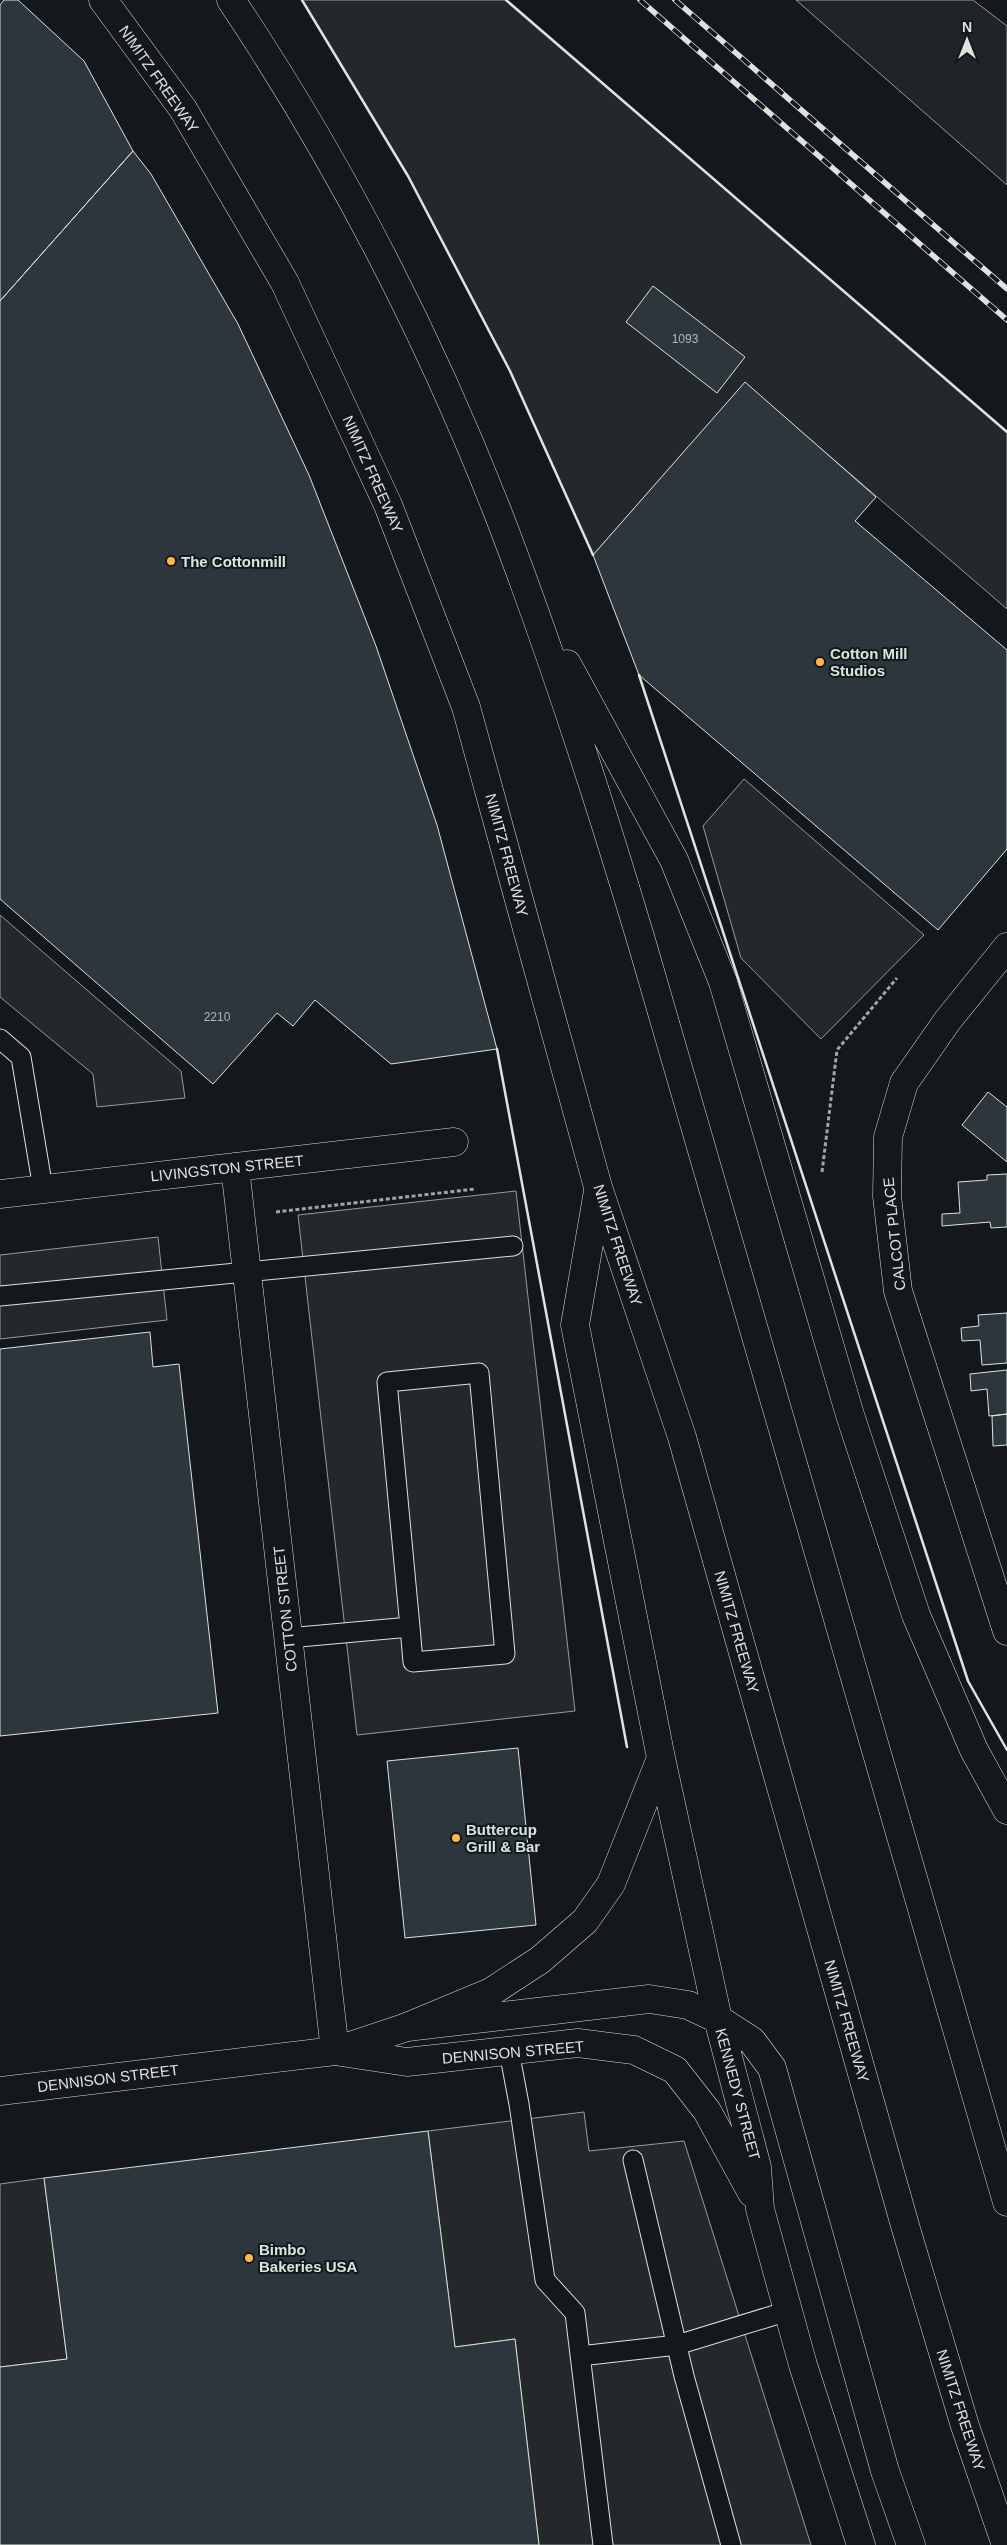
<svg xmlns="http://www.w3.org/2000/svg" width="1007" height="2545" font-family="Helvetica,sans-serif">
<style>
.green{fill:#202428;stroke:#939e99}
.parking{fill:#24282b;stroke:#939e99}
.building{fill:#2c363c;stroke:#d8e6dc}
.lines{fill:none;stroke-linecap:round;stroke-linejoin:round}
.lane-casing{stroke:#d8e6dc;stroke-width:21}
.street-casing{stroke:#d8e6dc;stroke-width:29}
.secondary-casing{stroke:#d8e6dc;stroke-width:29}
.highway-casing{stroke:#d8e6dc;stroke-width:29}
.path{stroke:#9da8a2;stroke-width:3;stroke-dasharray:4 2.5;stroke-linecap:butt}
.lane{stroke:#14181c;stroke-width:19}
.street{stroke:#14181c;stroke-width:28}
.secondary{stroke:#14181c;stroke-width:28}
.highway{stroke:#14181c;stroke-width:28}
.rail-casing{stroke:#d8e6dc;stroke-width:5.5}
.rail{stroke:#14181c;stroke-width:4;stroke-dasharray:11;stroke-linecap:butt}
.wall{stroke:#d8e6dc;stroke-width:2.5}
.poi-dot{fill:#ffb74d;stroke:#14181c;stroke-width:2}
.labels{text-anchor:middle;dominant-baseline:central;stroke-width:4;stroke-linejoin:round;paint-order:stroke}
.number-label{font-size:12px;fill:#adbab4}
.street-label{font-size:15px;fill:#d8e6dc;stroke:#14181c}
.poi-label{font-size:15px;font-weight:bold;fill:#d8e6dc;stroke:#14181c;text-anchor:start}
</style>
<rect width="100%" height="100%" fill="#14181c"/>
<path class="green" d="M796 0H973L1007 26V185Z"/>
<path class="parking" d="M302 0H506L1007 432V609L745 383 593 555 510 371 408 176Z
M744 779 924 935 821 1039 741 958 703 826Z
M0 915 181 1071 185 1098 97 1107 93 1074 0 997Z
M516 1191 575 1711 357 1735 298 1215Z
M158 1237 167 1320 0 1339V1255Z
M584 2112 589 2151 684 2141 811 2545H539L515 2339 455 2347 428 2131Z
M44 2178 67 2359 0 2367V2184Z"/>
<path class="building" d="M4 0H18L84 61 133 151 0 301V5Z
M133 151 151 174 238 324 309 475 376 646 437 825 497 1049 391 1064 315 1000 293 1026 277 1013 213 1084 0 899V301Z
M653 286 745 357 717 393 626 322Z
M745 382 876 497 855 521 1007 650V849L938 930 639 675 593 555Z
M988 1092 1007 1107V1162L962 1125Z
M1007 1174V1227L991 1228 990 1222 942 1226V1214L960 1213 958 1182 987 1180V1175Z
M1007 1313V1363L982 1365 980 1340 962 1341 961 1328 979 1326 978 1315Z
M150 1332 153 1367 179 1364 218 1713 0 1736V1349Z
M1007 1370V1414L989 1416 987 1389 971 1391 970 1374Z
M1007 1414V1445L993 1446 992 1416Z
M518 1748 536 1925 405 1938 387 1761Z
M428 2131 455 2347 515 2339 539 2545H0V2367L67 2359 44 2178Z"/>
<g class="lines">
<g class="lane-casing">
<path id="lane" d="M0 1039 21 1057 43 1189
M0 1296 513 1246
M288 1638 410 1627 387 1382 479 1373 505 1654 413 1662 410 1627
M509 2051 519 2104 545 2280 575 2313 603 2545
M633 2160 684 2376 731 2545
M580 2356 677 2345 788 2311"/>
</g>
<g class="street-casing">
<path id="street" d="M1007 947 948 1020 904 1083 888 1137 887 1196 898 1291 1007 1631
M235 1167 335 2051
M0 1194 454 1142"/>
</g>
<g class="secondary-casing">
<path id="secondary" d="M718 2019 757 2167 760 2209 803 2365 861 2545
M341 2052 407 2062 578 2043 634 2050 675 2070 707 2111 752 2193
M0 2091 335 2051 407 2027 649 1999 688 2005 718 2019 752 2041 772 2068 885 2471 911 2545"/>
</g>
<g class="highway-casing">
<path id="highway" d="M103 0 183 109 285 283 388 505 466 707 598 1187 682 1437 906 2229 965 2426 1006 2545
M231 0C338 160 428 334 498 513 552 653 598 796 641 940L1007 2202
M567 664 674 860 723 982 850 1415 916 1615 974 1750 1007 1810
M598 1191 575 1325 661 1758 718 2019
M407 2027 491 1992 540 1960 585 1921 611 1884 661 1758"/>
</g>
<path class="path" d="M822 1172 837 1050 897 978
M276 1212 475 1189"/>
<use href="#lane" class="lane"/>
<use href="#street" class="street"/>
<use href="#secondary" class="secondary"/>
<use href="#highway" class="highway"/>
<g class="rail-casing">
<path id="rail" d="M640 0 1007 320
M675 0 1007 289"/>
</g>
<use href="#rail" class="rail"/>
<path class="wall" d="M302 0 408 176 510 371 593 555
M506 0 1007 432
M639 675 968 1681 1007 1750
M497 1049 627 1747"/>
</g>
<g class="poi-dot">
<circle cx="171" cy="561" r="5"/>
<circle cx="820" cy="662" r="5"/>
<circle cx="456" cy="1838" r="5"/>
<circle cx="249" cy="2258" r="5"/>
</g>
<g class="labels">
<g class="number-label">
<text x="685" y="339">1093</text>
<text x="217" y="1017">2210</text>
</g>
<g class="street-label">
<text transform="translate(159 79) rotate(55)">NIMITZ FREEWAY</text>
<text transform="translate(373 474) rotate(66)">NIMITZ FREEWAY</text>
<text transform="translate(507 855) rotate(75)">NIMITZ FREEWAY</text>
<text transform="translate(227 1168) rotate(-6)">LIVINGSTON STREET</text>
<text transform="translate(894 1234) rotate(-96)">CALCOT PLACE</text>
<text transform="translate(618 1245) rotate(72)">NIMITZ FREEWAY</text>
<text transform="translate(285 1609) rotate(-96)">COTTON STREET</text>
<text transform="translate(737 1632) rotate(74)">NIMITZ FREEWAY</text>
<text transform="translate(847 2021) rotate(74)">NIMITZ FREEWAY</text>
<text transform="translate(513 2052) rotate(-5)">DENNISON STREET</text>
<text transform="translate(108 2078) rotate(-7)">DENNISON STREET</text>
<text transform="translate(738 2094) rotate(75)">KENNEDY STREET</text>
<text transform="translate(961 2410) rotate(72)">NIMITZ FREEWAY</text>
</g>
<g class="poi-label">
<text x="181" y="561">The Cottonmill</text>
<text x="830" y="653">Cotton Mill<tspan x="830" dy="17">Studios</tspan></text>
<text x="466" y="1829">Buttercup<tspan x="466" dy="17">Grill &amp; Bar</tspan></text>
<text x="259" y="2249">Bimbo<tspan x="259" dy="17">Bakeries USA</tspan></text>
</g>
</g>
<g transform="translate(967 40)" stroke="#14181c" stroke-width="4" paint-order="stroke">
<path d="M0-4L9 19L0 12L-9 19Z" fill="#d8e6dc"/>
<text y="-8" font-size="14" font-weight="bold" text-anchor="middle" fill="#d8e6dc">N</text>
</g>
</svg>
